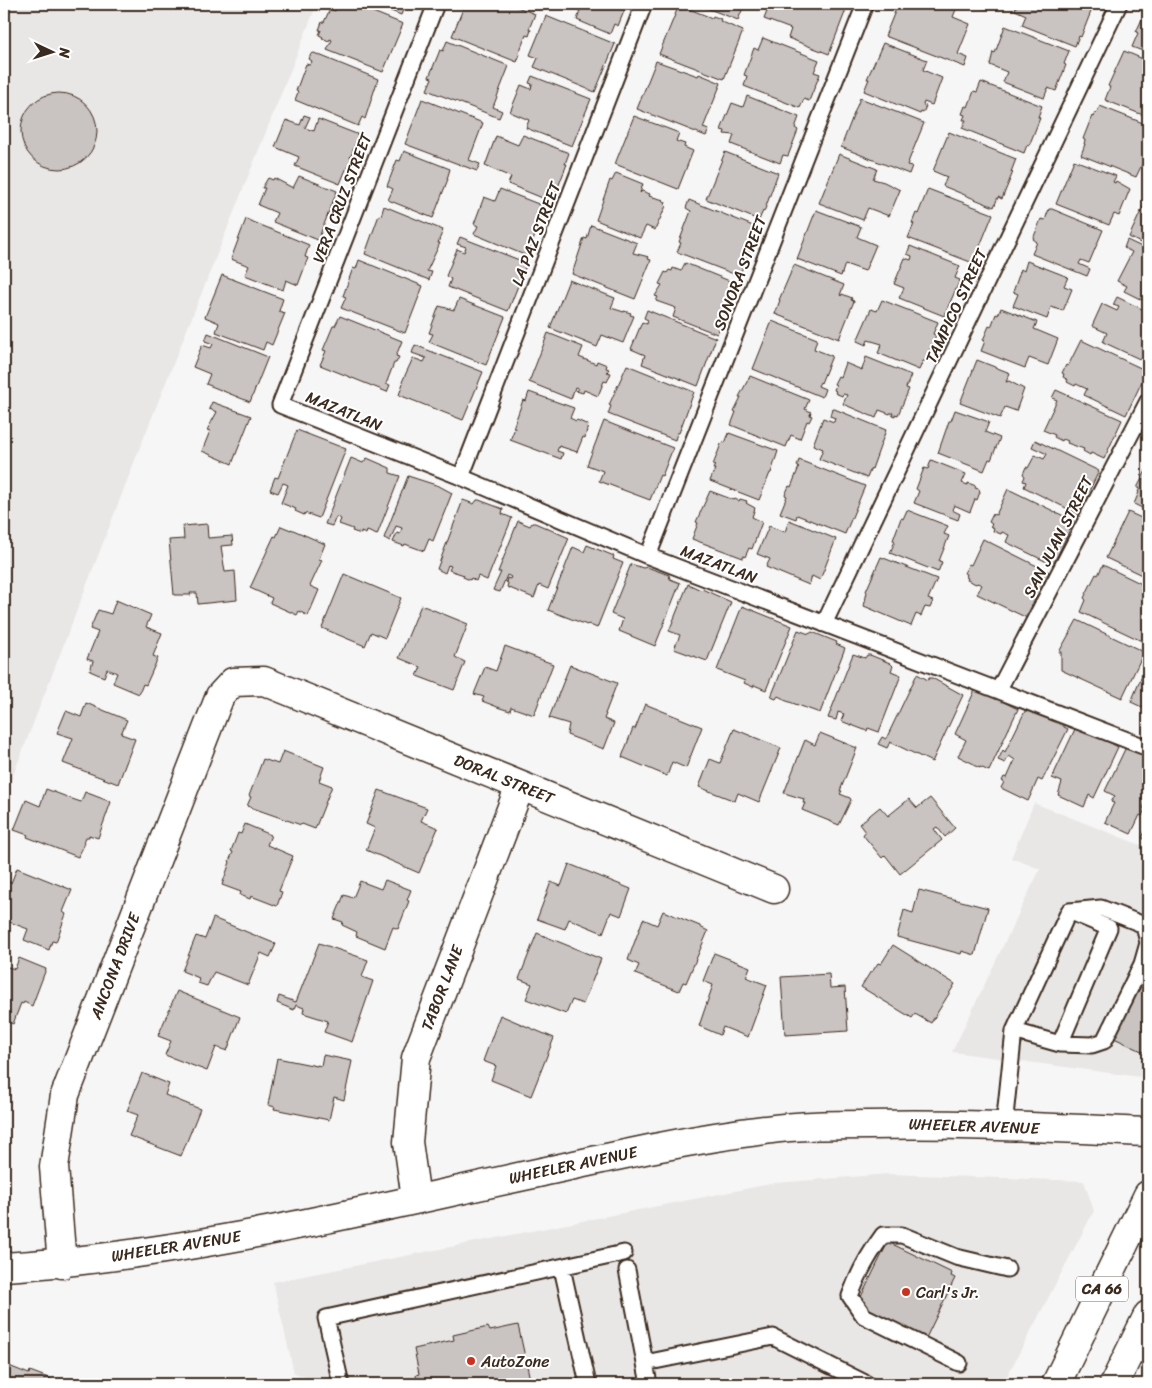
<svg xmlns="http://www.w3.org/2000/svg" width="1152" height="1388" font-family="Sriracha,sans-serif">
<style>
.built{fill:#e9e7e6}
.building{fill:#c9c3c1;stroke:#3b2a1e}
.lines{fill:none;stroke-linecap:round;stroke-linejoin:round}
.service-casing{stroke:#3b2a1e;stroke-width:19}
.minor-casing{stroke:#3b2a1e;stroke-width:31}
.secondary-casing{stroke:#3b2a1e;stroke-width:31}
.primary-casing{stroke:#3b2a1e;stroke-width:31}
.service{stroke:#fff;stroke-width:15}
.minor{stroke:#fff;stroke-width:28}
.secondary{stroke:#fff;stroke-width:28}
.primary{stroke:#fff;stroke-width:28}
.poi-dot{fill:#c8321e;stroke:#fff;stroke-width:2}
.labels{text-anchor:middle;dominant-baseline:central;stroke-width:4;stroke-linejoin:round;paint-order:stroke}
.shield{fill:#fff;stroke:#766a62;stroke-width:1}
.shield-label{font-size:15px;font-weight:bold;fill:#3b2a1e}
.street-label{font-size:16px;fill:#3b2a1e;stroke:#fff}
.poi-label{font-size:16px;fill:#3b2a1e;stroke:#fff;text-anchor:start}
</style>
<rect width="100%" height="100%" fill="#f7f6f6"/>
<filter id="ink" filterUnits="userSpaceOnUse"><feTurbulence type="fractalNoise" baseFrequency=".02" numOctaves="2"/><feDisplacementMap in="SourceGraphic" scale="10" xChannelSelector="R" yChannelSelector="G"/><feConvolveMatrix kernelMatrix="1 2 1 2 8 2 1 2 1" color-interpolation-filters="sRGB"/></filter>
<g filter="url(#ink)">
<path class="built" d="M4 4H317L139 450 4 799Z
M1034 803 1148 848V1061L1140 1077 952 1052 1040 869 1011 858Z
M888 1174 1084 1181 1094 1211 1003 1384H310L308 1378 294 1373 273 1282 775 1183Z"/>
<path class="building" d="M327 4H353L403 24 383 72 327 50 332 40 330 39 329 41 322 38 323 37 319 35 321 30H319L322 22H324L330 9 335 11 337 8Z
M373 4H410L409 7 405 5 401 15Z
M465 4H510L535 14 529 29 531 30 529 36 526 35 519 53 520 54 517 62 452 36Z
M563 4H627L618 26 614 24 610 34 577 20 580 11Z
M696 4H747L745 9 743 8 738 20Z
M770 4H840L847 7 829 54 788 38 791 29 764 19Z
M898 4H948L957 7 953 17 970 24 958 54 968 58 965 67 885 36Z
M967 4H988L986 9Z
M1017 4H1094L1081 37 1079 36 1075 46 1022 25 1026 15 1015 10Z
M679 5 712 18 713 16 721 19 720 21 743 31 724 79 659 54Z
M1148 6V53L1132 47 1138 33 1136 32Z
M546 16 615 44 595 92 534 67 538 58 530 55Z
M1005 26 1069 51 1064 64 1066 65 1056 91 1048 88 1044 98 1003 82 1007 72 990 65 993 52 995 53Z
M763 38 819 60 814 72 820 74 809 101 804 99 800 108 744 86 747 76 744 75 754 48 758 50Z
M447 41 509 66 493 107 502 111 499 118 427 90 432 78 429 77 440 50 443 51Z
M883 43 927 60 923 70 942 78 932 105 924 102 923 105 926 106 923 113 921 112 920 114 864 91 869 79H867Z
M1124 51 1148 61V117L1105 100 1110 87 1108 86Z
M314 53 378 79 365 119 362 117 358 126 295 100 298 92 296 91 306 64 310 65 312 61 309 59 311 54Z
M656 61 698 76 699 74 721 83 703 128 709 130 706 136 637 109Z
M532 76 591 99 572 146 526 128 529 120 510 112 521 85 531 89 532 84 529 83Z
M981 82 1042 106 1038 117 1040 118 1029 146 1027 145 1024 153 962 128 966 120H963L965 115 962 114 965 106 968 107 974 91 977 92Z
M21 131a38 38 0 1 1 76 0a38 38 0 1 1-76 0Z
M747 96 799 117 795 128 798 130 788 156 783 155 780 163 731 144 734 135 724 134 725 131 721 130 732 103 743 107Z
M860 98 924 123 907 165 912 166 909 174 841 147Z
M422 99 483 123 469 160 480 164 477 171 405 144Z
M1100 106 1148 125V152L1136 177 1081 155 1085 144H1084L1085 140 1083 139 1092 116 1093 117 1095 113 1096 114Z
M304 115 310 117 305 128 314 131 318 119 359 135 350 158 355 159 352 168 347 167 340 184 295 166 299 157 275 147 286 120 300 125Z
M634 116 679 133 676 141 685 144 684 147 693 151 678 189 615 164Z
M949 132 1016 159 1011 172H1013L1002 199 998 197 994 207 943 186 947 177 933 171Z
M523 135 569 153 565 164H567L555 195 553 194 550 201 508 184 511 177 485 166 496 136 518 145Z
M404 151 450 169 447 179H448L433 218 388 200 393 189 387 186 397 160 400 161Z
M725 152 778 173 764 212 763 211 759 220 706 199Z
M839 154 877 169 873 179 884 182 900 190 889 216 868 208 863 220 819 203Z
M1074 160 1116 176 1113 182 1115 183 1116 181 1130 189 1119 216 1114 214 1109 225 1056 204Z
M616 173 643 184 640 193 642 191 650 194 649 196 664 200 663 201 666 202 665 205 666 206 655 230 646 226 640 238 596 220 610 180 612 181Z
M299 176 337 191 318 240 273 222 277 213 258 205 265 188H262L268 178 273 180 274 178 293 188Z
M500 189 546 207 527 256 474 234 478 226 474 224 484 197 495 201Z
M928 189 993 214 973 263 908 238 914 224 912 223 916 213 918 214Z
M1148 196V247L1129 237Z
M689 200 758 228 744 267H743L739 276 677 252 681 243 679 242 691 211 686 208Z
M384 206 443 230 438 243H440L427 271 432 272 429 280 365 254 379 215 381 216Z
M1049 209H1052L1103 230 1089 263 1081 260 1079 264 1090 269 1087 276 1032 254 1037 242 1033 239 1041 219 1045 220Z
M816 210 861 227 857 237 876 245 865 271 845 264 841 276 797 259Z
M246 219 309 245 305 257 308 258 298 285 286 280 283 290 245 275 249 266 231 259Z
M591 225 637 243 633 253 649 257 648 259 651 260 635 299 572 274 584 238 587 239Z
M460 237 527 263 508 311 448 287 451 279 446 276 457 249 464 252 466 247 457 244Z
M1127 240 1148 250V303L1124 291 1127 286 1117 281 1132 252 1124 248Z
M910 246 960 266 955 278 960 280 944 316 899 298 904 288 894 284 905 258 911 260 912 256 907 254Z
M359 260 423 286 405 333 341 308 346 297 343 296 353 268 356 269Z
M1027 261 1068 277 1064 286 1072 289 1063 311 1051 307 1047 319 1013 306 1018 294 1013 292 1021 269 1024 271Z
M685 263 737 284 717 334 673 317 676 308 656 301 658 297 655 296 662 285 659 284 665 272 667 273 669 270 672 271 673 268 681 271Z
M794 265 844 285 840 295 841 296 842 294 852 298 851 300 854 301 839 339 775 314 780 300H779Z
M222 275 283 299 279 311 285 313 272 345 266 342 263 350 216 332 219 323 205 317Z
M569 280 615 298 611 308 624 312V311L631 313 630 315 634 316 623 343 602 335 597 347 550 328Z
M1117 297 1148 312V363L1103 342 1107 333 1092 326 1102 304 1117 311 1119 307 1113 305Z
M459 299 505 317 486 365 429 342 433 334 429 333 439 306 454 310Z
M882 300 938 322 933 334 936 335 925 361H923L919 370 878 353 882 344 868 340 866 345 857 341 871 309 877 311Z
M1001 308 1037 322 1034 329 1058 339 1048 365 1029 358 1025 368 981 351 985 341 983 340 989 326 991 327 996 314 998 315Z
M647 310 716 338 698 386 642 364 645 355 631 349 642 322 647 324 648 320 644 318Z
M340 316 402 341 396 356 399 357 396 363H394L386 384 390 385 387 392 320 365 326 351 323 350 333 326H335Z
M772 321 817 339 814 349 832 356 821 383 820 382 818 386 825 389 822 397 753 369Z
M208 333 268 357 250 402 206 384 210 374 193 367 202 345 211 348 213 344 205 341Z
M548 333 583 347 579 357 596 364 597 361 607 365 606 368 609 369 607 372 611 373 607 382 604 381 598 396 584 390 583 393 576 391 578 388 575 387 571 399 529 382Z
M1081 340 1147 371 1126 415 1084 395 1087 389 1076 384 1075 386 1067 382 1068 380 1063 377 1064 374 1062 373 1066 365 1068 366Z
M415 345 483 372 463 420 399 395 403 383 402 382 413 358 424 362 426 358 412 353Z
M866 357 911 375 906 388 909 389 898 415 895 414V416L892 415 893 413H890V414L879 410 876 418 843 404 847 395 843 394 842 396 835 393 836 391 834 390 836 385 834 384 838 376 840 377 845 363 862 370Z
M977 360 1010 373 1006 382 1009 381 1024 389 1016 411 1005 407 1000 418 960 403Z
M627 365 694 392 679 433H677L675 440 608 414 611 406 609 405Z
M750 376 809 400 805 409 811 412 810 415 812 416 809 422 807 421 800 439 791 435 786 447 731 425 736 412 734 411 741 397H739Z
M1056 390 1122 420 1104 459 1091 453 1090 455 1083 451 1084 449 1067 443 1068 441 1063 439 1062 441 1054 437 1055 435 1043 430 1057 400 1052 398Z
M529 392 574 408 570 418 576 421 577 420 588 425 585 438 583 437 577 452 559 446 557 451 563 453 561 459 510 440 515 428H513L523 400 526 401Z
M212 402 251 416 232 464 202 451 210 431 207 430 217 412 209 409Z
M832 408 886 430 872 469 871 468 867 478 819 459 823 449 813 445 823 418 834 422 835 418 830 416Z
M955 410 989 422 985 432 1000 438 991 460 989 459 984 471 938 453 949 421H951Z
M604 421 673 448 662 476 660 475 650 500 599 481 603 471 587 465Z
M297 430 346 449 319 518 305 513 304 515 295 511 296 509 281 503 288 485 283 483 278 493 270 490 275 477 278 478Z
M729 433 778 451 771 473H770L759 500 710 481 715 469H713L715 465H713L721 444 723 442 725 443Z
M1035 440 1099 471 1078 514 1024 487 1026 482 1023 481 1025 476 1023 474 1026 467 1028 468 1035 455 1044 459 1047 454 1032 447Z
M351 458 363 463 367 458 390 468V473L400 476 377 535 367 531 366 534 361 532V534L352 531 353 529 339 524 341 519 336 517 332 526 325 524Z
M799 460 865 486 845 534 797 515 796 519 780 513 787 496 785 495 789 486 791 487 799 467 797 466Z
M931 460 966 474 962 483 968 485V483L976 486 975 488 979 489 980 492 977 500 975 499 970 512 954 505 952 510 960 514 958 520 914 503 919 491 916 489 924 468 928 469Z
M1148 467V511L1134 504 1139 492H1138L1140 488H1137Z
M408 476 439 486 452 493 433 541 429 539 424 551 405 544 404 546 393 542 397 533 400 534 402 528 396 526 390 541 384 538Z
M1008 489 1074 521 1053 565 1006 542 1009 535 1002 532 1001 534 993 531 994 528 990 526 992 524 989 522 993 514 996 515Z
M710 491 734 500 735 499 739 501 740 499 747 501 746 503 755 508 752 517 762 522 752 549 749 548 745 557 743 556V558L692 539 698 523 696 522Z
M463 500 474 504 477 500H479L503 509 502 514 512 518 487 580 478 576 476 581 471 578 470 580 463 577 464 575 449 570 451 566 448 565 445 573 437 569Z
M907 510 948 526 944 534 949 536 939 561 942 562 938 572 890 553 895 541 893 540 901 518 903 519Z
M1128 512 1148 521V578L1106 558Z
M789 520 836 539 820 580 812 576 809 585 766 567 770 559 757 554 769 526 785 532Z
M518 521 530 526 532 523H535L569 538 548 589 539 585 534 598 507 587 508 583 506 582 507 578 510 579 511 577 507 575 500 592 493 590 501 572H498Z
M207 524 208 538 232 536 233 545 221 546 225 572 235 571 237 600 198 604 197 593H190L191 595H174L169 540 184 539 183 526Z
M281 526 291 530V529L325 544 319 559 322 560 310 586 319 590 308 616 299 611 297 615 270 603 272 598 250 588 274 536 276 537Z
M983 539 1049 572 1027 618 977 594 982 585 977 583 976 584 967 580 968 578 966 577 967 574 964 573 969 564 971 565Z
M587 545 614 556 613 559 623 563 597 628 588 624 587 625 548 610 573 547 584 552Z
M881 557 937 579 928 599 933 601 930 608 925 607 921 616 916 614 911 626 864 606 867 592 866 591Z
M631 564 643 568 647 567 669 575 670 579 680 583 655 646 619 631 623 619 611 614Z
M1103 565 1148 587 1145 597 1148 598V644L1081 612 1086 600 1084 598 1096 574 1098 575Z
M344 574 401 598 385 638 371 632 365 646 322 628Z
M688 584 701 590 702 589 731 602 707 661 674 649 680 635 669 631Z
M116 600 151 615 146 627 162 633 153 656 158 658 146 685 143 684 139 694 113 683 117 673 107 669 104 677 90 671 93 661 87 659 98 632 90 629 98 610 111 614Z
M421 605 468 624 455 657 465 662 454 690 417 676 421 667 399 658Z
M742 606 792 626 766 690 754 685 753 687 744 683 745 681 717 670Z
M1077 620 1144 652 1122 698 1061 670V652H1059Z
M798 630 809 634 812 632 837 642 836 644 845 648 820 713 784 700V699L778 696 776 699 771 697Z
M505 646 553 664 534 715 511 707 510 711 500 708 482 701 484 697 474 694 485 667 496 671Z
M853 654 865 658 867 655H870L890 663 893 666 891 671 901 675 879 732 868 728 867 731 841 721 844 714 838 712 836 720 828 718Z
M570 665 617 683 605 714H606L604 719 614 723 604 749 567 735 569 724 549 718Z
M1146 666 1148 667V710L1131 702Z
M917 674 928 680 929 678H932L963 695 932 762 890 742 887 748 878 744 882 737 886 739Z
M975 690 986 695 987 694 1018 709 989 771 980 767V768L973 765 974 764 958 756 966 740 955 734Z
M86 703 127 720 121 734 135 739 118 784 63 763 73 738 57 733 66 711 81 717Z
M645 704 702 727 686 768 672 762 667 776 622 757 633 728 635 729Z
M1026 709 1062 723 1064 727 1068 729 1042 781 1038 779 1028 801 1001 788 1004 782 1002 781 1004 777 1007 778 1015 760 1009 756 1005 763 998 760 1003 750 1005 752Z
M1076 727 1091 734 1092 733 1118 747 1094 798 1089 795 1084 807 1058 795 1062 782 1052 778Z
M734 729 781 748 759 802 738 793 735 801 699 787 710 759 720 763Z
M820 733 857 748 840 791H842L840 794 850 798 851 800 839 825 802 810 805 803H803L804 799 784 793 805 740 815 745Z
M1126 747 1138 753 1148 755V797L1143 808 1145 809 1142 816 1140 815 1131 834 1105 822 1114 803 1111 802 1115 796 1105 791Z
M283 751 324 767 319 781 332 786 315 829 302 824 301 825 247 806 251 797 249 796 263 759 278 764Z
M46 789 75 800 81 802 85 792 111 802 98 838 89 835V837H86L84 842 85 843 78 857 27 837 28 835 14 830 26 800 40 806Z
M379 790 427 808 421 821 438 828 419 873 366 850 375 828 366 824Z
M930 798 955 828 945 837 937 827 934 829 942 840 900 874 885 855 882 858 863 835 865 832 859 824 880 807 888 816 909 799 917 808Z
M245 824 271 835 267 845 293 856 279 891 282 892 277 906 251 896 250 899 240 895 241 892 222 885 230 862 229 861 233 852 231 851 238 833 241 834Z
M1148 825V841L1142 838Z
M569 864 631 889 621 916 611 912 603 933 569 919 565 929 537 919 551 882 561 886Z
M17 868 72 890 63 912 66 914 56 942 52 941 49 950 24 940 28 929 4 920V879L11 883Z
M385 880 411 890 407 900 409 901 398 929 393 927 385 948 356 936 357 932 342 925 343 922 334 919 344 895 353 898 360 881 381 889Z
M919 890 988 908 975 955 962 951 961 954 897 937 904 910 913 913Z
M663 911 700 926V927L708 931 686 983 683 982 679 991 635 974 639 965 628 960 643 919 657 925Z
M213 918 276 944 270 957 261 953 248 985 214 972 207 986 198 983 199 978 182 971 196 936 205 939Z
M537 933 601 959 583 1004 572 1000 566 1014 526 999 532 984 519 979Z
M319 943 368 960 362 977 373 981 352 1042 324 1032 328 1021 303 1013 304 1008 296 1005 294 1010 277 1003 279 996 296 1002Z
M893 945 955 984 931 1023 915 1014 912 1018 861 987 871 971 872 972 878 963 881 964Z
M714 953 750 967 746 977 767 985 748 1037 723 1027 720 1035 699 1026 713 985 703 981Z
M19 958 46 969 32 1006 24 1002 23 1004 21 1003 13 1024 4 1020V966L15 969Z
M1148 963V1054L1112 1037Z
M829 974 830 988 845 987 848 1031 785 1035 781 977Z
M177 991 240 1017 227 1051 216 1047 207 1071 165 1055 171 1041 158 1036Z
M500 1015 554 1038 531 1096 491 1080 496 1066 483 1061Z
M4 1050 9 1053 4 1067Z
M323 1055 352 1061 344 1100 334 1097 329 1120 274 1109 275 1107 268 1105 277 1058 317 1066V1065L321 1066Z
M142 1073 169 1084 165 1095 200 1109 181 1156 129 1136 138 1115 127 1111Z
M888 1242 952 1273 951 1276 955 1278 924 1342 912 1336 907 1347 888 1338 894 1327 857 1305Z
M518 1325 531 1384H418L416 1375 419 1374 414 1349 454 1340 453 1335 488 1327 490 1331Z
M4 1364 29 1374 30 1371 51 1379 50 1383 54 1384H4Z"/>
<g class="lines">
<g class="service-casing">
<path id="service" d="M436 4 280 405 461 477 648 556 1148 748
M461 477 644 4
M648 556 865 4
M824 624 1119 4
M999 689 1148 401
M1060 1044 1092 1045 1104 1041 1142 964 1148 943 1144 925 1101 908 1070 911
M1004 1126 1014 1031 1069 911 1109 928 1060 1044 1014 1031
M562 1268 588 1384
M627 1270 649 1384
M1131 1351 1148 1358
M645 1363 773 1337 867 1384
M959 1363 864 1316 850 1296C858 1274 869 1254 883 1235H902L956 1257 1007 1269
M341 1384 326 1318 624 1253"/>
</g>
<g class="minor-casing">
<path id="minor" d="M416 1199 408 1142 416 1058 520 786
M62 1264 54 1167 65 1095 220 696 233 682 264 681 774 889"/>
</g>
<g class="secondary-casing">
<path id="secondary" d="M4 1267C184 1256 365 1210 542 1172 615 1156 690 1139 765 1130 799 1125 835 1125 869 1125 962 1123 1055 1128 1148 1132"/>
</g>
<g class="primary-casing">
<path id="primary" d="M1056 1384 1148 1195
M1114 1384 1148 1315"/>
</g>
<use href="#service" class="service"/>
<use href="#minor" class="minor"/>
<use href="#secondary" class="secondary"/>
<use href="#primary" class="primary"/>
</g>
</g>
<g class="poi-dot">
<circle cx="906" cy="1292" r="5"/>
<circle cx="471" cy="1361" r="5"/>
</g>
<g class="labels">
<rect class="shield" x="1076" y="1276.5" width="52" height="25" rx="4"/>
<g class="shield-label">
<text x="1102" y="1289">CA 66</text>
</g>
<g class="street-label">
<text transform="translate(342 198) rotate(-69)">VERA CRUZ STREET</text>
<text transform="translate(536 234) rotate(-69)">LA PAZ STREET</text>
<text transform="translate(740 273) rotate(-69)">SONORA STREET</text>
<text transform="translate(956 306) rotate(-65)">TAMPICO STREET</text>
<text transform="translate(344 411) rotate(22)">MAZATLAN</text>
<text transform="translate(1058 537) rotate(-63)">SAN JUAN STREET</text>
<text transform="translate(719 564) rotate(21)">MAZATLAN</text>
<text transform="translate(504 779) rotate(22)">DORAL STREET</text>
<text transform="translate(115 966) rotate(-69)">ANCONA DRIVE</text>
<text transform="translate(442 988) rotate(-69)">TABOR LANE</text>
<text transform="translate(974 1126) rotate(2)">WHEELER AVENUE</text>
<text transform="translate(573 1165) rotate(-12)">WHEELER AVENUE</text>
<text transform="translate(176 1246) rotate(-9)">WHEELER AVENUE</text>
</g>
<g class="poi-label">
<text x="916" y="1292">Carl's Jr.</text>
<text x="481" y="1361">AutoZone</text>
</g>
</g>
<rect width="1152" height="1388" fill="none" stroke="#fff" stroke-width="20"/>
<rect x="10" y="10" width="1132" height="1368" fill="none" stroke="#3b2a1e" stroke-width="2" filter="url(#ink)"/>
<g transform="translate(52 52) rotate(94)" stroke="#ffffff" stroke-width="4" paint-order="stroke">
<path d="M0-4L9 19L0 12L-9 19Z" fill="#3b2a1e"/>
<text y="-8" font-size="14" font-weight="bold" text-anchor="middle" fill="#3b2a1e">N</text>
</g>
</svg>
